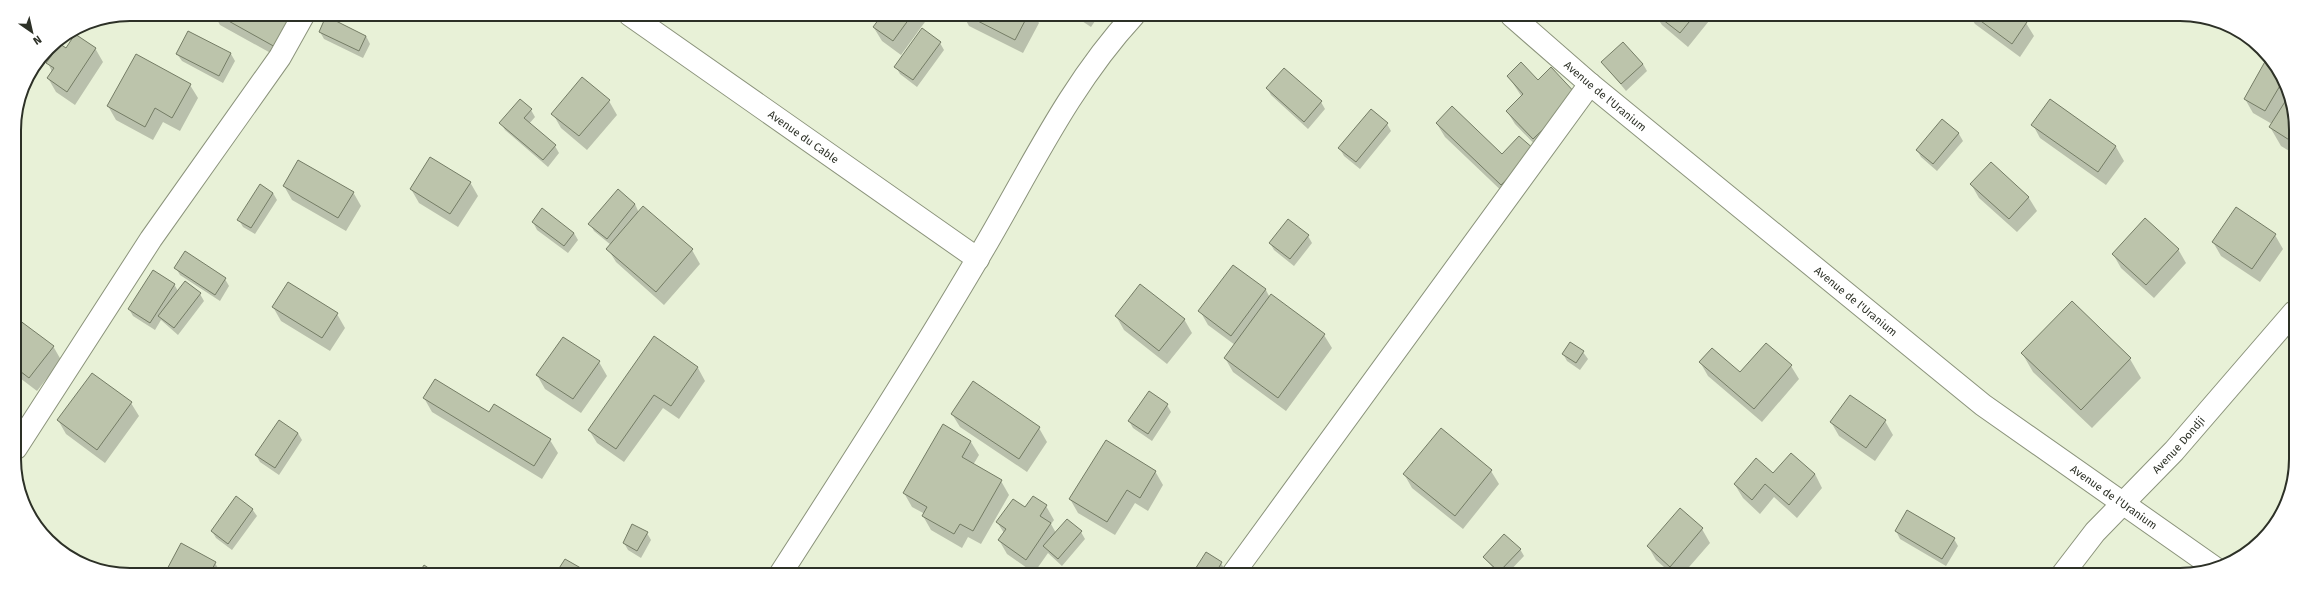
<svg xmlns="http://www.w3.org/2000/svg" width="2310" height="589" font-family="'Fira Sans',sans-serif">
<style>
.shadow{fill:#0003}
.building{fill:#bcc4ab;stroke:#747c65}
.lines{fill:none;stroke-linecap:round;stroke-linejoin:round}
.minor-casing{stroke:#8b937b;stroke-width:24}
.minor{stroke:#fff;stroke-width:22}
.labels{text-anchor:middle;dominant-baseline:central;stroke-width:3;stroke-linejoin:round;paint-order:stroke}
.street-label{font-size:11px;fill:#2d3127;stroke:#fff}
.rim{fill:none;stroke:#2d3127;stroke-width:2}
</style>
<rect width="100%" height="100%" fill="#e8f1d7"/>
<path class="shadow" d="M133 14 129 20 121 16 130 14Z
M214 14H312L285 61 220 25Z
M884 15H930L901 55 882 41 874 28Z
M963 15H1034L1039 23 1023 53 969 26Z
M1073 15H1099L1091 27Z
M1576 16H1586L1581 21Z
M1656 16H1713L1688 47 1662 25Z
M1970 16H2017L2026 23 2034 36 2020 57 1975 24Z
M320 32 366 36 370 44 363 58 324 39Z
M940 43 944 50 917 87 900 74 896 67Z
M95 48 103 62 75 105 56 92 48 78 52 72 48 63 66 49Z
M177 54H231L235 61 223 83 182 61Z
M2268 59 2294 108V154L2281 146 2270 127 2272 124 2253 113 2245 99Z
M1603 63 1643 64 1647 71 1626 91Z
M1508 76 1538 81 1578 97 1585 110 1542 152 1515 124 1507 111 1522 97Z
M190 85 198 98 180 131 163 122 153 140 116 120 108 106Z
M1267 88 1321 102 1325 109 1308 129 1271 95Z
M2051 100 2116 147 2124 161 2106 185 2040 138 2033 125Z
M609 101 617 115 587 150 561 128 553 114Z
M531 110 535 117 529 124 555 146 559 153 548 167 505 130 501 123Z
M1943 120 1959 134 1963 141 1937 171 1921 157 1917 150Z
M1387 124 1391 131 1360 169 1344 156 1340 149Z
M1437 124 1502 155 1520 137 1509 198 1445 137Z
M1991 163 2029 198 2037 211 2017 232 1979 198 1971 184Z
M470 182 478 196 458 227 419 203 411 189Z
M15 184 19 192 15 198Z
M284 186 353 192 361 206 346 231 292 200Z
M273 193 277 200 255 234 243 227 239 220Z
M635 204 639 213 644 208 692 250 700 264 664 305 616 262 608 249 611 245 594 231 590 224Z
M533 222 574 233 578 240 568 253 537 230Z
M2275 235 2283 249 2260 282 2221 256 2213 242Z
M1308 236 1312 243 1294 266 1274 250 1270 243Z
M2178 249 2186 263 2154 298 2121 268 2113 254Z
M1233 266 1266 290 1270 298 1324 335 1332 348 1286 411 1233 372 1225 358 1235 345 1208 325 1200 311Z
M176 268 225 279 229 286 220 301 180 275Z
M185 283 200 294 204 301 178 335 161 320 155 330 133 316 129 309 174 284 178 291Z
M2072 303 2130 359 2141 378 2092 428 2033 372 2022 353Z
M273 307 337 314 345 328 330 351 281 321Z
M1116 316 1184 319 1192 333 1167 364 1124 330Z
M15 319 53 346 61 360 37 391 16 375Z
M1583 352 1588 359 1580 370 1567 361 1563 354Z
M599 362 607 376 581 413 545 389 537 375Z
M1700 362 1741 374 1791 366 1799 379 1762 422 1708 376Z
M698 368 705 381 679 419 663 408 624 462 597 443 589 430Z
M424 398 489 413 550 440 558 453 542 479 432 412Z
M131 403 139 416 105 463 66 434 58 420Z
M1167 405 1171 412 1152 441 1133 428 1129 421Z
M952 414 1039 428 1047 442 1027 472 960 427Z
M1885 421 1893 435 1875 461 1839 436 1831 422Z
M944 426 971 442 979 455 973 465 1001 481 1009 495 981 544 968 537 962 548 931 530 923 516 925 514 912 507 904 493Z
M298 433 302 440 279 475 260 462 256 455Z
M1155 471 1163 485 1148 511 1135 503 1115 535 1078 513 1070 499Z
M1491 471 1499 484 1463 529 1412 488 1404 474Z
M1774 474H1815L1822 488 1797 518 1774 497 1760 514 1743 498 1735 485Z
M1046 506 1054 520 1051 524 1056 533 1081 532 1085 539 1062 566 1048 553 1034 573 1007 554 999 540 1004 533 997 522 1025 508Z
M252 509 257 516 232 550 216 538 212 531Z
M1680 510 1702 529 1710 543 1683 574H1672L1656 560 1648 546Z
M633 525 647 533 651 540 641 558 628 550 624 543Z
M1896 531 1954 539 1958 546 1946 566 1900 539Z
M1520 549 1524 556 1507 574H1498L1484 557Z
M215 563 221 573H166Z
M1221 563 1225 570 1223 574H1193Z"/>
<path class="building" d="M216 14H296L277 48Z
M882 15H912L893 41 873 27Z
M966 15H1028L1015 40Z
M326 16 366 36 359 51 319 32Z
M1658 16H1694L1680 33Z
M1974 16H2019L2027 22 2012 44Z
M922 28 941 42 913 80 894 67Z
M188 31 231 53 219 76 176 54Z
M75 34 96 48 67 92 47 78 54 68 46 63 60 44 66 48Z
M1623 42 1643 64 1621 84 1601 62Z
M136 54 191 84 172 118 155 108 145 127 107 106Z
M2267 58 2281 84 2265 111 2244 99Z
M1521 62 1538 80 1551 67 1578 96 1533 139 1506 111 1523 94 1507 76Z
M1284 68 1322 101 1304 122 1266 88Z
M582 77 610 100 579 136 551 114Z
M2288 97 2294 108V143L2269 127Z
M520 99 532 109 524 118 556 145 543 160 499 123Z
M2050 99 2116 146 2098 172 2031 125Z
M1452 106 1502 154 1519 136 1535 150 1501 185 1436 123Z
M1371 109 1388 123 1356 162 1338 148Z
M1942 119 1959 133 1933 164 1916 150Z
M430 157 471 182 450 214 410 189Z
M298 160 354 192 338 218 283 186Z
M1991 162 2029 197 2009 219 1970 184Z
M260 184 273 193 251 228 237 220Z
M618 189 635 204 607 239 588 224Z
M643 206 693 249 656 292 606 249Z
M2236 207 2276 234 2252 269 2212 242Z
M542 208 574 233 564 246 532 222Z
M2145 218 2179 249 2146 285 2112 254Z
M1288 219 1309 235 1290 259 1269 243Z
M185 251 226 278 215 295 174 268Z
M1233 265 1266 289 1231 336 1198 311Z
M153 270 175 284 150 323 128 309Z
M185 281 201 293 174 328 158 316Z
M288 282 338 313 322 338 272 307Z
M1140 284 1185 319 1159 351 1115 316Z
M1271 294 1325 334 1278 398 1224 358Z
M2072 301 2131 358 2081 410 2021 353Z
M15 317 54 346 29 378 16 368Z
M654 336 698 367 671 406 654 395 616 449 588 430Z
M563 337 600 361 573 399 536 375Z
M1570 342 1584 351 1576 363 1562 354Z
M1766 343 1792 365 1754 409 1699 362 1712 348 1740 372Z
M92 373 132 402 97 450 57 420Z
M435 379 489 412 494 404 551 439 534 466 423 398Z
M973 381 1040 427 1019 459 951 414Z
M1149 391 1168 404 1148 434 1128 421Z
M1850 395 1886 420 1866 448 1830 422Z
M279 420 298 433 275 468 255 455Z
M943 424 971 441 962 457 1002 480 973 531 960 524 954 534 922 516 927 507 903 493Z
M1441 428 1492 470 1455 516 1403 474Z
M1106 440 1156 471 1140 498 1127 490 1107 522 1069 499Z
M1791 453 1815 474 1789 505 1765 484 1752 500 1734 484 1756 458 1773 473Z
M236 496 253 509 228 544 211 531Z
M1033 496 1047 505 1040 516 1051 523 1026 560 998 540 1006 529 996 522 1013 499 1025 507Z
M1680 508 1703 528 1670 567 1647 546Z
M1907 510 1955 538 1942 559 1895 531Z
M1067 519 1082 531 1058 559 1043 546Z
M632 524 648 532 637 551 623 543Z
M1504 534 1521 549 1499 572 1483 557Z
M181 543 216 562 210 573H165Z
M1206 552 1222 562 1215 574H1192Z
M565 559 586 571 585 573H556Z
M424 565 436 573H419Z"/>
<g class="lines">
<g class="minor-casing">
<g id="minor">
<path id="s1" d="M630 15 978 259"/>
<path id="s2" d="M1512 16 1590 84 1983 405 2215 568"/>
<path d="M16 448 151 239 280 57 304 14"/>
<path d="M781 573C848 469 915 365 978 258 1027 176 1068 86 1134 15"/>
<path d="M1233 574 1590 84"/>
<path id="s3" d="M2062 575 2095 532 2174 451 2294 312"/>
</g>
</g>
<use href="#minor" class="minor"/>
</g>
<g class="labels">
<g class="street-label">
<text stroke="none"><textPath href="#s2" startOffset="123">Avenue de l'Uranium</textPath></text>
<text stroke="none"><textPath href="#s1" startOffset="212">Avenue du Cable</textPath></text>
<text stroke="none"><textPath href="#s2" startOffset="447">Avenue de l'Uranium</textPath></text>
<text stroke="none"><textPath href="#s3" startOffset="175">Avenue Dondji</textPath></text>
<text stroke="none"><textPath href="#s2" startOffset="771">Avenue de l'Uranium</textPath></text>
</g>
</g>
<path d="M0 0H2310V589H0ZM130 21H2180A109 109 0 0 1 2289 130V459A109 109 0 0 1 2180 568H130A109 109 0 0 1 21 459V130A109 109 0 0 1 130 21Z" fill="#fff" fill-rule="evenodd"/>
<path class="rim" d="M130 21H2180A109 109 0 0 1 2289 130V459A109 109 0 0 1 2180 568H130A109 109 0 0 1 21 459V130A109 109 0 0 1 130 21Z"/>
<g transform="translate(32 32) rotate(146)" stroke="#ffffff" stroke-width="3" paint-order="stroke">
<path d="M0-3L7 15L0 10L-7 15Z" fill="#2d3127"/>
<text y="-6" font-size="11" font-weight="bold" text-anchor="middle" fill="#2d3127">N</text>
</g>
</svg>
